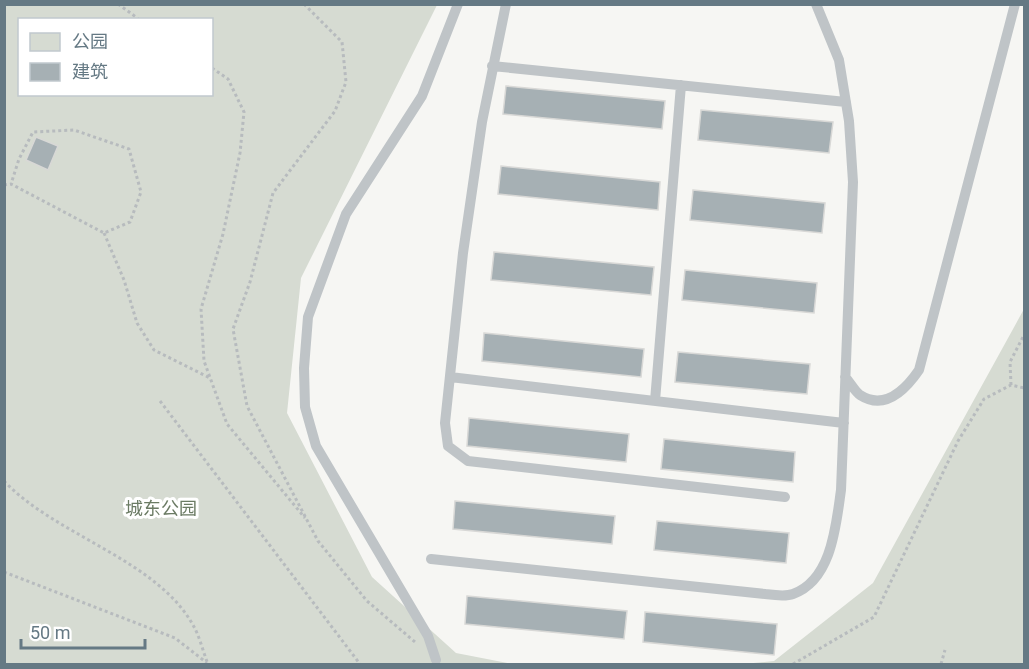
<svg xmlns="http://www.w3.org/2000/svg" width="1029" height="669" font-family="Roboto,'Noto Sans SC',sans-serif">
<style>
.green{fill:#d6dbd2;fill-rule:evenodd}
.building{fill:#a6b0b4;stroke:#d8d8d6;stroke-width:1.5}
.lines{fill:none;stroke-linecap:round;stroke-linejoin:round}
.path{stroke:#b7bbbe;stroke-width:3;stroke-dasharray:3 3;stroke-linecap:butt}
.service{stroke:#bfc4c7;stroke-width:10}
.labels{text-anchor:middle;dominant-baseline:central;stroke-width:6;stroke-linejoin:round;paint-order:stroke}
.park-label{font-size:18px;fill:#6b7b64;stroke:#fff}
</style>
<rect width="100%" height="100%" fill="#f6f6f3"/>
<path class="green" d="M4 5H437L301 278 287 413 372 577 456 653 512 664H5ZM20 20H212V94H20Z
M1024 309V664H743L774 661 873 583Z"/>
<path class="building" d="M506 86 665 101 662 129 503 114Z
M701 110 833 122 829 153 698 140Z
M36 137 58 146 48 170 26 160Z
M501 166 660 182 658 210 498 194Z
M693 190 825 203 822 233 690 220Z
M494 252 654 267 651 295 491 280Z
M685 270 817 283 814 313 682 300Z
M484 333 644 349 641 377 482 361Z
M678 352 810 364 807 394 675 382Z
M469 418 629 434 626 462 467 446Z
M664 439 795 452 793 482 661 469Z
M455 501 615 516 612 544 453 529Z
M657 521 789 533 786 563 654 550Z
M467 596 627 611 624 639 465 624Z
M645 612 777 624 774 655 643 642Z"/>
<g class="lines">
<path class="path" d="M118 4 140 20
M304 4 342 42 346 82 335 111 273 193 250 282 233 329 247 406 318 541 367 601 415 642
M212 68 228 79 244 112 240 153 223 234 201 309 204 361 227 424 305 518
M4 185 11 184 104 233 130 222 141 192 129 149 74 130 33 132 19 159 11 184
M104 233 124 280 137 323 154 350 210 378
M1011 385 1010 362 1024 335
M160 401 360 664
M4 481C56 536 156 559 193 625 200 637 203 652 208 664
M4 572 175 638 207 663
M793 664 874 617 958 441 984 399 1011 385 1024 388
M941 664 945 650"/>
<path class="service" d="M506 4 482 122 463 253 445 423 448 446 468 461 785 497
M492 66 846 102
M450 377 844 423
M845 377C850 382 855 392 860 395 885 411 906 389 919 370L1015 4
M655 401 681 85
M431 559 765 594C773 595 785 597 793 594 832 580 836 525 841 490L853 182 849 121 839 60 816 4
M436 660 428 636 316 446 305 407 304 368 308 317 346 214 422 96 458 4"/>
</g>
<g class="labels">
<g class="park-label">
<text x="161" y="508">城东公园</text>
</g>
</g>
<rect width="1029" height="669" fill="none" stroke="#657984" stroke-width="12"/>
<rect x="18" y="18" width="195" height="78" fill="#ffffff" stroke="#c1c9ce" stroke-width="1.5"/>
<rect x="30" y="33" width="30" height="18" fill="#d6dbd2" stroke="#c1c9ce" stroke-width="1.5"/>
<text x="72" y="48" font-size="18" fill="#657984">公园</text>
<rect x="30" y="63" width="30" height="18" fill="#a6b0b4" stroke="#c1c9ce" stroke-width="1.5"/>
<text x="72" y="78" font-size="18" fill="#657984">建筑</text>
<path d="M21 639v9h124v-9" fill="none" stroke="#657984" stroke-width="3"/>
<text x="30" y="639" font-size="18" fill="#657984" stroke="#ffffff" stroke-width="4.5" paint-order="stroke">50 m</text>
</svg>
